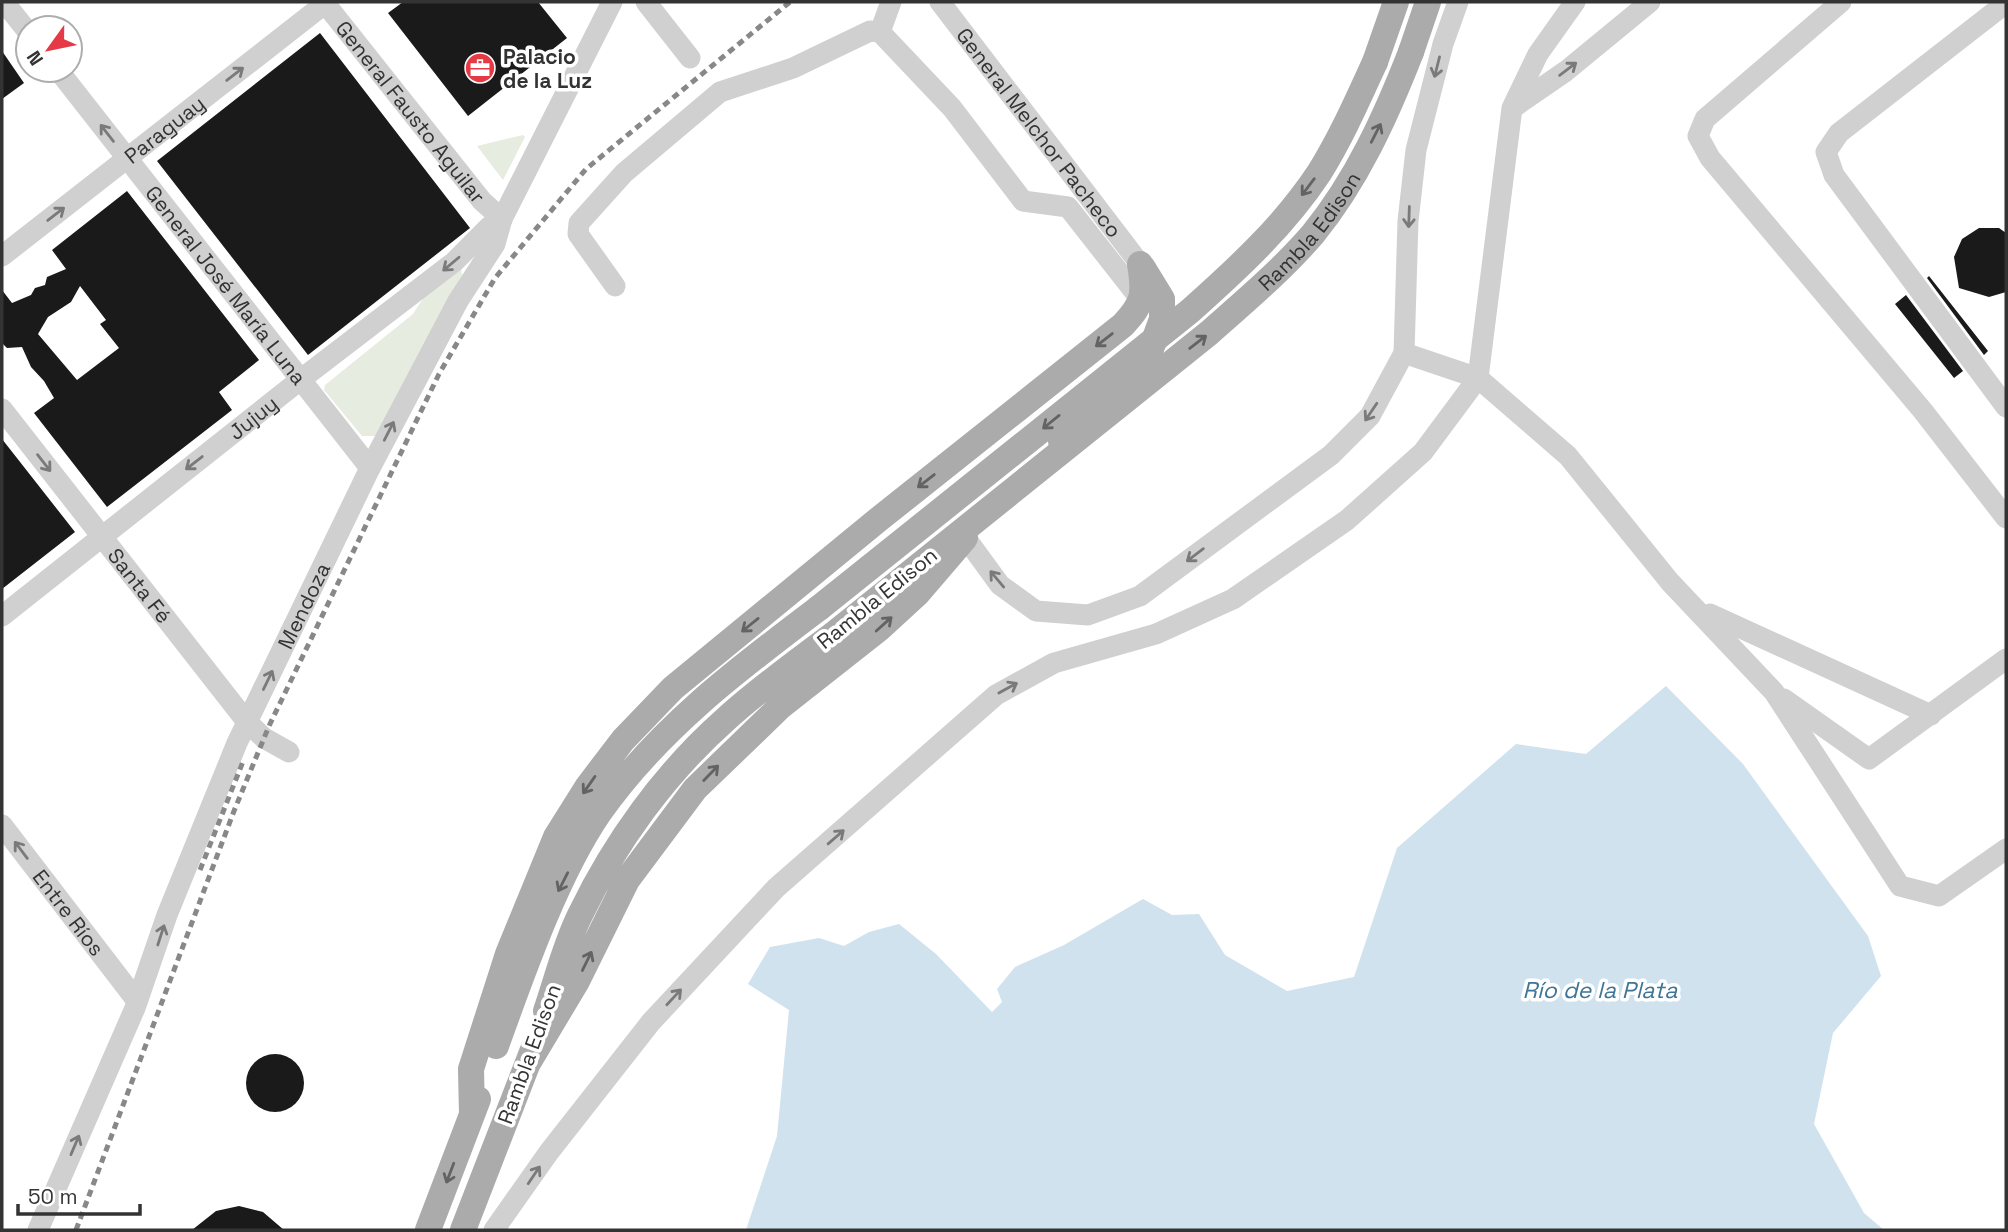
<svg xmlns="http://www.w3.org/2000/svg" width="2008" height="1232" font-family="'Space Grotesk',sans-serif">
<style>
.green{fill:#e6ecdf}
.water{fill:#cfe2ee}
.building{fill:#1a1a1a;fill-rule:evenodd}
.lines{fill:none;stroke-linecap:round;stroke-linejoin:round}
.minor{stroke:#d0d0d0;stroke-width:21}
.major{stroke:#ababab;stroke-width:26}
.rail{stroke:#888;stroke-width:5;stroke-dasharray:7 5;stroke-linecap:butt}
.major-bridge{stroke:#ababab;stroke-width:26}
.oneway{stroke:#7a7a7a}
.oneway2{stroke:#636363}
.labels{text-anchor:middle;dominant-baseline:central;stroke-width:7;stroke-linejoin:round;paint-order:stroke}
.poi-label{font-size:21px;font-weight:bold;fill:#333;stroke:#fff;text-anchor:start}
.street-label{font-size:21px;fill:#333;stroke:#fff}
.water-label{font-size:23px;font-style:italic;fill:#3f7597;stroke:#fff}
</style>
<rect width="100%" height="100%" fill="#fff"/>
<path class="green" d="M523 135 525 137 503 180 477 146Z
M461 268 462 275 379 436H362L324 390 325 385 413 314 424 297Z"/>
<path class="water" d="M1666 686 1743 764 1868 936 1881 976 1833 1033 1814 1124 1864 1213 1884 1230H746L777 1136 789 1010 748 984 770 947 819 938 844 946 869 932 899 924 936 954 992 1012 1002 1002 997 989 1015 967 1064 945 1143 899 1172 915 1199 914 1225 955 1287 991 1354 977 1397 848 1516 744 1586 754Z"/>
<path class="building" d="M403 2H538L567 38 468 116 388 13Z
M320 33 470 228 308 355 157 161Z
M2 51 24 83 2 99Z
M127 191 259 360 219 392 232 410 107 507 34 413 54 398 44 381 31 367 22 347 7 348 2 343V290L12 303 31 295 35 288 45 285 47 277 66 269 52 250ZM80 286 106 320 100 324 119 348 77 380 38 334 48 317 71 302Z
M1979 228H1999L2006 233V292L1989 297 1959 288 1954 257 1962 239Z
M1929 276 1988 351 1984 355 1927 278Z
M1906 295 1963 371 1954 378 1895 304Z
M2 439 75 532 2 589Z
M246 1083a29 29 0 1 1 58 0a29 29 0 1 1-58 0Z
M239 1206 263 1212 284 1230H192L216 1211Z"/>
<g class="lines">
<g class="minor">
<path d="M4 2 28 32"/>
<path id="s1" d="M324 2 482 201 502 219"/>
<path d="M646 2 690 58"/>
<path id="s2" d="M940 2 1140 264"/>
<path d="M1841 2 1705 119 1698 136 1710 158 1923 411 2006 518"/>
<path d="M2006 3 1839 133 1826 152 1834 175 2006 407"/>
<path d="M880 32 891 2"/>
<path id="s3" d="M58 70 370 468"/>
<path d="M1514 107 1566 71 1650 2"/>
<path id="s4" d="M2 256 327 2"/>
<path d="M615 286 578 234 579 223 624 173 720 92 793 68 870 31 880 32 952 108 1023 201 1068 207 1141 300"/>
<path d="M1404 353 1478 378 1568 456 1670 582 1774 692 1900 886 1939 896 2006 849"/>
<path id="s5" d="M2 409 247 722 264 738 289 752"/>
<path d="M965 537 1000 585 1036 611 1088 615 1140 596 1331 455 1370 416 1404 353 1408 221 1416 150 1443 44 1458 2"/>
<path d="M1710 614 1931 715"/>
<path id="s6" d="M2 616 300 380 454 262 489 227 502 219"/>
<path d="M1784 699 1869 759 2006 659"/>
<path id="s7" d="M2 825 137 1001"/>
<path id="s8" d="M38 1230 135 1008 167 915 237 743 370 468 458 301 495 244 502 219 612 2"/>
<path d="M494 1230 549 1152 651 1022 776 888 996 695 1054 663 1156 634 1233 599 1347 520 1423 452 1478 378 1512 108 1538 54 1575 2"/>
</g>
<path class="major" d="M1411 52 1428 2
M1375 62 1396 2
M1061 441 1151 349 1162 319V299L1143 268
M546 1011C557 979 565 945 580 915 615 842 665 773 726 719 761 687 801 659 839 630
M496 1046C522 974 556 876 599 813 658 729 738 669 819 608
M528 1063 577 981 627 880 695 789 781 706 880 628 917 594 965 538
M472 1115 471 1069 508 954 556 837 588 786 623 740 673 688 879 519 1123 325C1144 302 1145 295 1140 264
M428 1230 478 1099
M463 1230 534 1047"/>
<path class="rail" d="M200 870 244 759
M76 1230 234 811 269 726 439 374 495 278 586 169 790 2"/>
<g class="major-bridge">
<path d="M819 608 1190 311C1237 269 1284 226 1319 173 1341 138 1358 99 1375 62"/>
<path id="s9" d="M839 630 1209 333C1244 302 1282 270 1313 234 1357 180 1386 116 1411 52"/>
</g>
</g>
<defs><path id="oneway-shaft" d="M-6 0H5M1.5-3L5.5 0L1.5 3" fill="none" stroke-width="1.6" stroke-linecap="round" stroke-linejoin="round" transform="scale(1.75)"/></defs>
<g class="oneway">
<use href="#oneway-shaft" transform="translate(1437 67) rotate(104)"/>
<use href="#oneway-shaft" transform="translate(1568 69) rotate(-37)"/>
<use href="#oneway-shaft" transform="translate(235 74) rotate(-38)"/>
<use href="#oneway-shaft" transform="translate(107 133) rotate(-128)"/>
<use href="#oneway-shaft" transform="translate(56 214) rotate(-38)"/>
<use href="#oneway-shaft" transform="translate(1409 217) rotate(92)"/>
<use href="#oneway-shaft" transform="translate(451 264) rotate(140)"/>
<use href="#oneway-shaft" transform="translate(1371 412) rotate(124)"/>
<use href="#oneway-shaft" transform="translate(389 431) rotate(-63)"/>
<use href="#oneway-shaft" transform="translate(44 463) rotate(52)"/>
<use href="#oneway-shaft" transform="translate(194 463) rotate(142)"/>
<use href="#oneway-shaft" transform="translate(1195 555) rotate(143)"/>
<use href="#oneway-shaft" transform="translate(997 579) rotate(-130)"/>
<use href="#oneway-shaft" transform="translate(268 680) rotate(-64)"/>
<use href="#oneway-shaft" transform="translate(1008 688) rotate(-29)"/>
<use href="#oneway-shaft" transform="translate(836 837) rotate(-41)"/>
<use href="#oneway-shaft" transform="translate(21 850) rotate(-127)"/>
<use href="#oneway-shaft" transform="translate(161 935) rotate(-72)"/>
<use href="#oneway-shaft" transform="translate(674 997) rotate(-47)"/>
<use href="#oneway-shaft" transform="translate(75 1145) rotate(-67)"/>
<use href="#oneway-shaft" transform="translate(534 1175) rotate(-56)"/>
</g>
<g class="oneway2">
<use href="#oneway-shaft" transform="translate(1376 133) rotate(-63)"/>
<use href="#oneway-shaft" transform="translate(1308 187) rotate(127)"/>
<use href="#oneway-shaft" transform="translate(1104 340) rotate(142)"/>
<use href="#oneway-shaft" transform="translate(1198 342) rotate(-38)"/>
<use href="#oneway-shaft" transform="translate(1051 422) rotate(141)"/>
<use href="#oneway-shaft" transform="translate(926 481) rotate(142)"/>
<use href="#oneway-shaft" transform="translate(884 624) rotate(-42)"/>
<use href="#oneway-shaft" transform="translate(750 625) rotate(141)"/>
<use href="#oneway-shaft" transform="translate(711 773) rotate(-46)"/>
<use href="#oneway-shaft" transform="translate(589 785) rotate(125)"/>
<use href="#oneway-shaft" transform="translate(563 882) rotate(117)"/>
<use href="#oneway-shaft" transform="translate(587 961) rotate(-64)"/>
<use href="#oneway-shaft" transform="translate(450 1173) rotate(111)"/>
</g>
<defs>
<g id="office-disc" transform="scale(1.575)"><circle r="9.5" fill="#e63946" stroke="#fff"/><path d="M-6-3h4V-5.5h4V-3h4V5H-6ZM-1-4.5V-3h2v-1.5ZM-6 0V1H6V0Z" fill="#fff"/></g>
</defs>
<g fill-rule="evenodd">
<use href="#office-disc" x="480" y="68"/>
</g>
<g class="labels">
<g class="poi-label">
<text x="503" y="56">Palacio<tspan x="503" dy="24">de la Luz</tspan></text>
</g>
<g class="street-label">
<text stroke="none"><textPath href="#s1" startOffset="140">General Fausto Aguilar</textPath></text>
<text stroke="none"><textPath href="#s4" startOffset="206">Paraguay</textPath></text>
<text stroke="none"><textPath href="#s2" startOffset="164">General Melchor Pacheco</textPath></text>
<text stroke="none"><textPath href="#s9" startOffset="618">Rambla Edison</textPath></text>
<text stroke="none"><textPath href="#s3" startOffset="273">General José María Luna</textPath></text>
<text stroke="none"><textPath href="#s6" startOffset="320">Jujuy</textPath></text>
<text stroke="none"><textPath href="#s5" startOffset="224">Santa Fé</textPath></text>
<text transform="translate(877 598) rotate(-39)">Rambla Edison</text>
<text stroke="none"><textPath href="#s8" startOffset="679">Mendoza</textPath></text>
<text stroke="none"><textPath href="#s7" startOffset="110">Entre Ríos</textPath></text>
<text transform="translate(529 1054) rotate(-70)">Rambla Edison</text>
</g>
<g class="water-label">
<text x="1600" y="990">Río de la Plata</text>
</g>
</g>
<rect width="2008" height="1232" fill="none" stroke="#333333" stroke-width="7"/>
<g transform="translate(49 49) rotate(237)"><circle r="33" fill="#ffffff" stroke="#adadad" stroke-width="2"/>
<path d="M0-5L12 26L0 18L-12 26Z" fill="#e63946"/>
<text y="-10" font-size="19" font-weight="bold" text-anchor="middle" fill="#333333">N</text>
</g>
<path d="M18 1204v10h122v-10" fill="none" stroke="#333333" stroke-width="3.5"/>
<text x="28" y="1204" font-size="21" fill="#333333" stroke="#ffffff" stroke-width="5" paint-order="stroke">50 m</text>
</svg>
